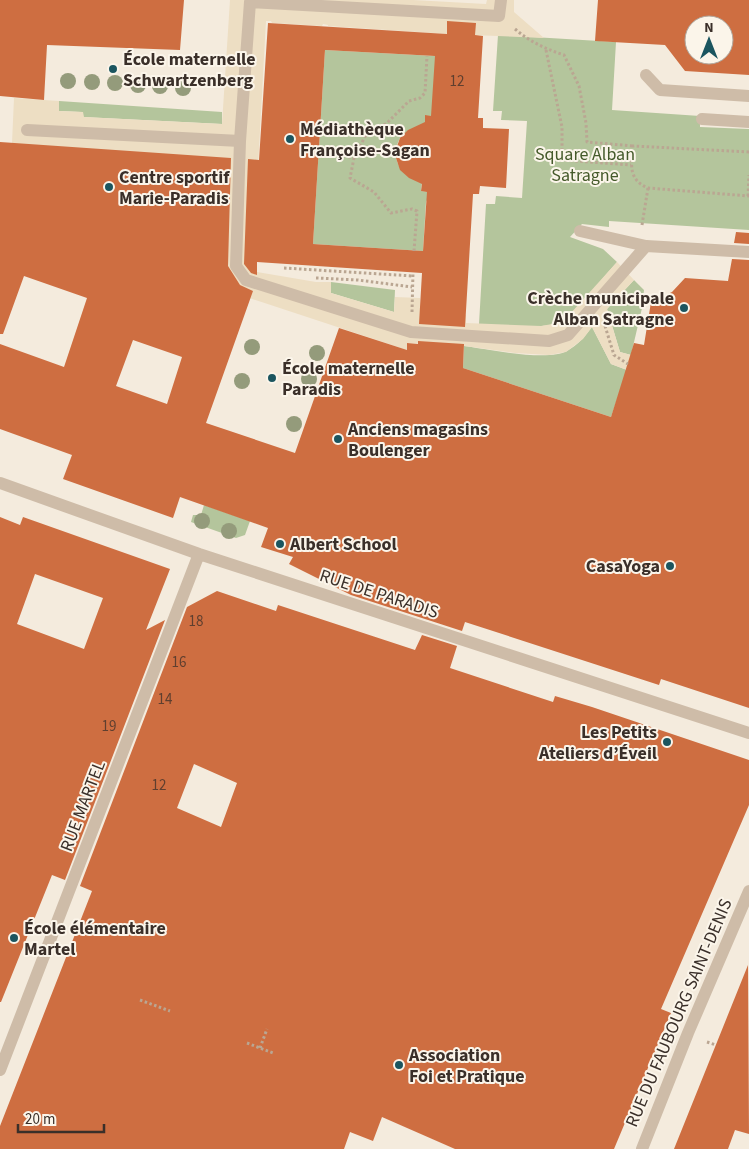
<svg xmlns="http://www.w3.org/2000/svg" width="749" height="1149" font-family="'Source Sans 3',sans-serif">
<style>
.green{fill:#b4c59c}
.plaza{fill:#eddec3}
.building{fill:#ce6e41;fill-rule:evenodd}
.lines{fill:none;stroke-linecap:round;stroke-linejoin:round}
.path{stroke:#baa692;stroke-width:3;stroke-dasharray:2.5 2.5;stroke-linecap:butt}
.lane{stroke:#cebca8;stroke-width:12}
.street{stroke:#cebca8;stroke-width:12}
.tree{fill:#949b7b}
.poi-dot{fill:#1b555f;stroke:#fbf5ea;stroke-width:2}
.labels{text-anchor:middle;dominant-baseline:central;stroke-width:4;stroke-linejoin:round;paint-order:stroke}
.number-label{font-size:15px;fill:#5f3f2f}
.poi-label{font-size:18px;font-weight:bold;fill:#3a2f29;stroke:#fbf5ea;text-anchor:start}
.park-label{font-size:18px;fill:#455a2a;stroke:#fbf5ea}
.street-label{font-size:18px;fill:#3a2f29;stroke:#fbf5ea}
</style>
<rect width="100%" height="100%" fill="#f4ebdd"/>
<path class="green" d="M498 35 616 42 612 110 700 116V127L749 129V230L609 221V227L582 224 570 237 603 249 617 262C604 276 573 317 557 323 538 330 501 325 479 324L486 204H495L496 196 522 198 527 121 501 120 502 111H493Z
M325 50 435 56 436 116H426L425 126 400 138C389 159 401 176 422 183L421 191 431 192 426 202 423 251 313 244Z
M59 101 222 112V124L83 117 82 112 59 111Z
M634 280 644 290 642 308 631 355 620 352 607 309Z
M331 282 395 290 394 312 331 293Z
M592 327 611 364 627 370 611 417 463 368 464 346C487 349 548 362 567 351 578 345 585 336 592 327Z
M204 505 250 521 245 535 236 538 191 522 193 515H201Z"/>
<path class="plaza" d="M230 0H413L486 4 487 0H514V12L544 38 447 34 328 26V25L323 24 322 26 272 23 271 21H266L253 258 251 263 257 264V272L316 282H331V293L394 312 395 297 420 298V312L466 315V323L541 326 558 323 570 314 617 262 634 280 607 309 620 352 631 355 627 370 611 364 592 327 583 339 566 352 549 355 515 353 464 346 407 343V350L210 285 12 143 14 98 59 101V111L83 112 84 117 222 124Z"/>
<path class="building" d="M0 0H184L180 50 47 45 44 100 0 96Z
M598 0H749V75L685 71 665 45 595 41ZM694 25H724V55H694Z
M447 21 476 23 475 35 483 36 478 118H483V128L509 129 506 188 480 186 479 194H473L465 327 419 324 422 273 257 262V275L251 273 244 264 248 159 259 160 268 23 447 34ZM325 50 435 56 431 116 425 115V122L408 130 400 138 396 149V158L400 170 409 178 422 184 421 191 427 192 423 251 313 244Z
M0 142 231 158 228 266 240 285 253 291 206 423 295 453 339 328 407 350V343L418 344V341L464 344 463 368 611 417 634 343 644 345 651 302 672 292 685 278 728 281 732 259 749 260V708L661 679 659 685 465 622 462 631 351 595 289 564 293 557 261 547 268 528 180 497 173 518 63 479 72 455 0 429V344L64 367 87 298 24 276 3 334H0ZM133 340 182 357 167 404 116 386Z
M736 232 749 233V244L734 243Z
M0 517 20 525 23 517 170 569 146 630 165 620 65 880 52 875 1 1002H0ZM35 574 103 598 84 649 17 624Z
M217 591 276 611 278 605 415 650 422 635 457 646 450 668 553 702 555 696 592 707 749 760V805L661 1009 671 1013 614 1149H455L382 1117 373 1141 350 1132 344 1149H0V1126L92 891 80 886 187 607ZM194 764 237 783 221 827 177 808Z
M748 965 749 1134 735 1130 728 1149H674Z"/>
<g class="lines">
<path class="path" d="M515 29C530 42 546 49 564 55L579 86 586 123 587 142 633 146
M546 50 562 127V160L631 165
M319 150 354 158
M749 152 633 146C631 164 628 180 648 188L749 196
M748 196 749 175
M642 225 648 188
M414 251 417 211 412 209 391 213 374 192 350 178 354 158 369 129 386 124 409 101 420 98 425 93 427 56
M284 268 413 276
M316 278 358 280 412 287
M412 312 413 272
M605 326 614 355 628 364
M140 1000 170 1011
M707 1042 716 1045
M247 1043 273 1053
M260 1048 267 1029"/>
<path class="lane" d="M646 75 660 90 749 96
M702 119 749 122
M580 231 646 246"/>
<path class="street" d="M501 0 499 16 250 2 240 141 236 266 246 280 411 332 549 341 568 335 646 246 749 252
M27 130 240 141
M0 483 199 554 749 733
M0 1070 199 554
M642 1149 688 1033 749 891"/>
</g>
<g class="tree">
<circle cx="68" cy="81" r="8"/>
<circle cx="92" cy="82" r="8"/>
<circle cx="115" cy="83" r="8"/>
<circle cx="138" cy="85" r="8"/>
<circle cx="160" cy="86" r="8"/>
<circle cx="183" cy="88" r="8"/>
<circle cx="252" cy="347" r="8"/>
<circle cx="317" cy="353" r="8"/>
<circle cx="309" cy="379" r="8"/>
<circle cx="242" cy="381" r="8"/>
<circle cx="294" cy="424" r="8"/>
<circle cx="202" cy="521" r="8"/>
<circle cx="229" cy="531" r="8"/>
</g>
<g class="poi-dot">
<circle cx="113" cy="69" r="5"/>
<circle cx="290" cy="139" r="5"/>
<circle cx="109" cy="187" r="5"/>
<circle cx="684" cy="308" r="5"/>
<circle cx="272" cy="378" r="5"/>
<circle cx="338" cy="439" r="5"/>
<circle cx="280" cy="544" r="5"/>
<circle cx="670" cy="566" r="5"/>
<circle cx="667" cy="742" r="5"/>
<circle cx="14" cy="938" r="5"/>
<circle cx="399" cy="1065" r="5"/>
</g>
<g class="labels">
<g class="number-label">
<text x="457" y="81">12</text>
<text x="196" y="621">18</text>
<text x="179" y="662">16</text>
<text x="165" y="699">14</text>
<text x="109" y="726">19</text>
<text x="159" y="785">12</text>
</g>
<g class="poi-label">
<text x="123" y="59">École maternelle<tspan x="123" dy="21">Schwartzenberg</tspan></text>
<text x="300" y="129">Médiathèque<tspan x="300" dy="21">Françoise-Sagan</tspan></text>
<text x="119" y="177">Centre sportif<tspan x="119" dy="21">Marie-Paradis</tspan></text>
<text x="674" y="298" text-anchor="end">Crèche municipale<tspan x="674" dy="21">Alban Satragne</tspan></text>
<text x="282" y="368">École maternelle<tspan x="282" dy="21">Paradis</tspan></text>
<text x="348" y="429">Anciens magasins<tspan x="348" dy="21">Boulenger</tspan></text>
<text x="290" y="544">Albert School</text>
<text x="660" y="566" text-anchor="end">CasaYoga</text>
<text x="657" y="732" text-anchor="end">Les Petits<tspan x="657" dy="21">Ateliers d’Éveil</tspan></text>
<text x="24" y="928">École élémentaire<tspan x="24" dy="21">Martel</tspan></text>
<text x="409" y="1055">Association<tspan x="409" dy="21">Foi et Pratique</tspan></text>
</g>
<g class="park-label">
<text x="585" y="154">Square Alban<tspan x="585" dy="21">Satragne</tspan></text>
</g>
<g class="street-label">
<text transform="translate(379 594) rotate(18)">RUE DE PARADIS</text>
<text transform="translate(83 806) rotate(-69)">RUE MARTEL</text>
<text transform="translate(679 1013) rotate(-67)">RUE DU FAUBOURG SAINT-DENIS</text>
</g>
</g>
<g transform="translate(709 40)"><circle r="24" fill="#fbf5ea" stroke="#aea69d"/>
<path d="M0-4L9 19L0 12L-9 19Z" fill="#1b555f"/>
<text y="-8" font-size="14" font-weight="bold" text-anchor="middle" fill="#3a2f29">N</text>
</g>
<path d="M18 1124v8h86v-8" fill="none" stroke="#3a2f29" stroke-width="2.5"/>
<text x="25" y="1124" font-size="15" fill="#3a2f29" stroke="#fbf5ea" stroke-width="4" paint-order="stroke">20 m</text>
</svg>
